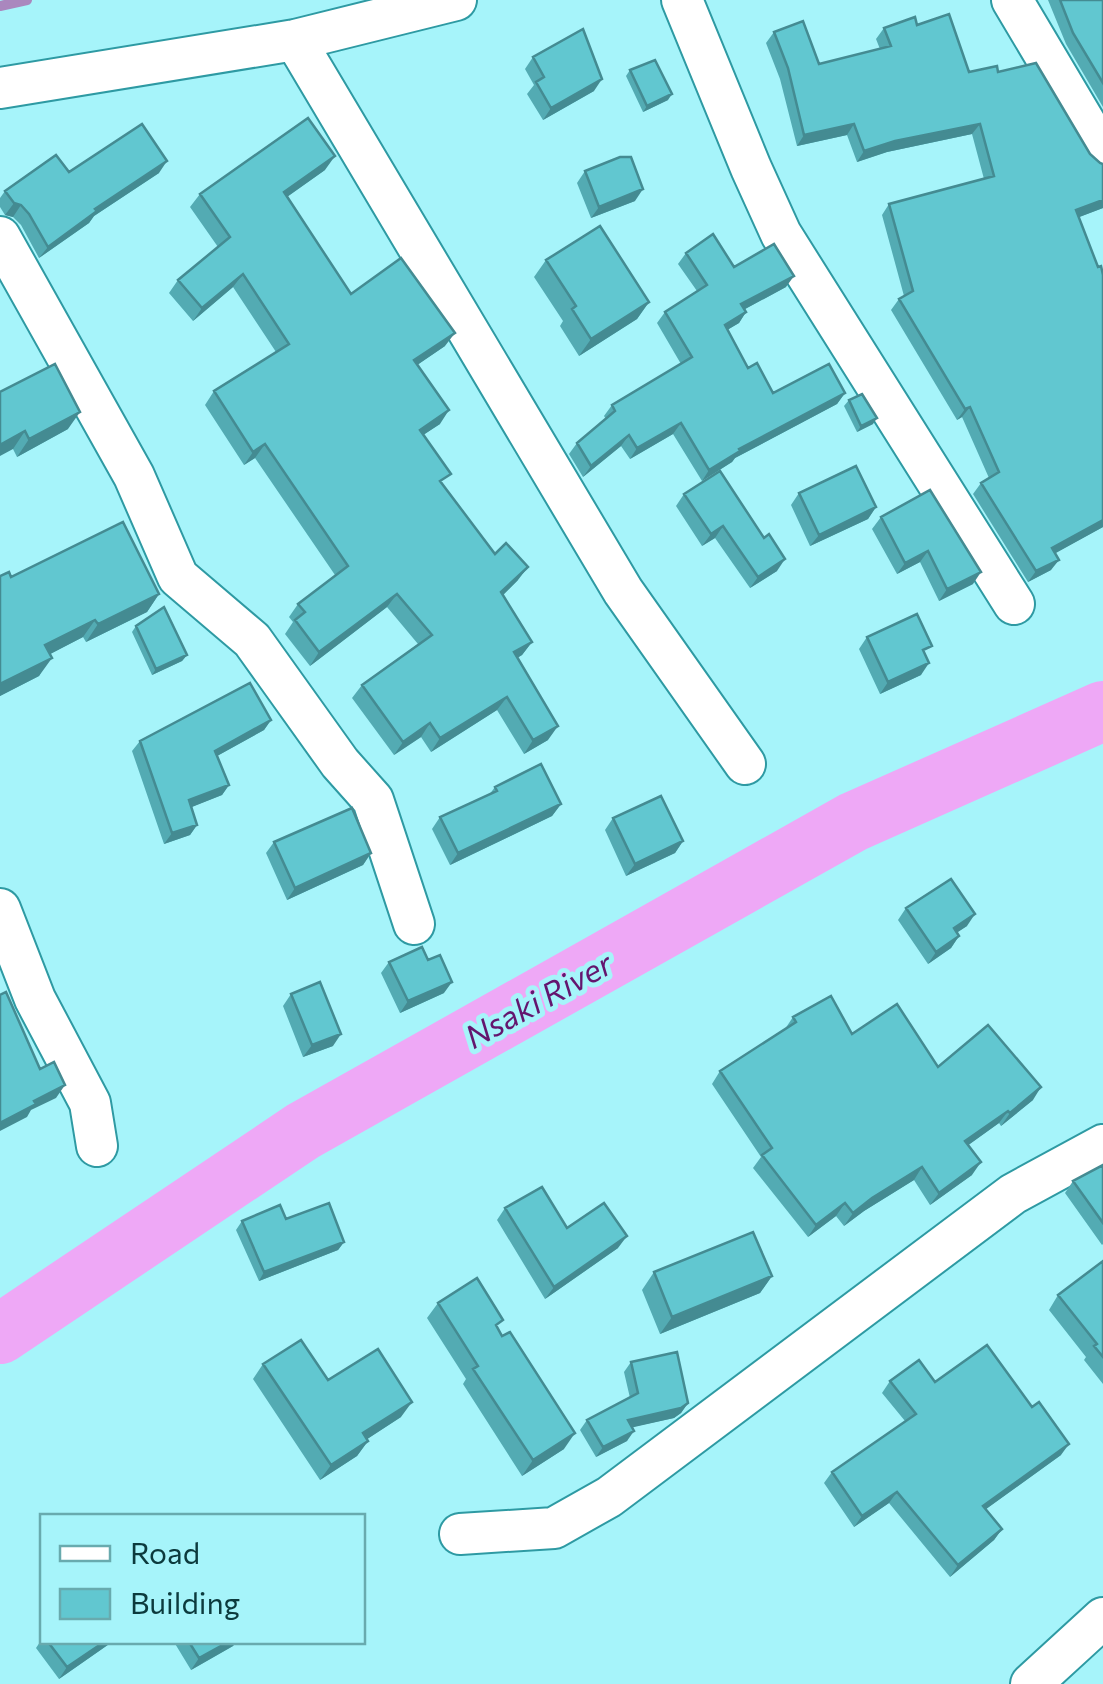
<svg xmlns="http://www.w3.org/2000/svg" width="1103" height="1684" font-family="Commissioner,sans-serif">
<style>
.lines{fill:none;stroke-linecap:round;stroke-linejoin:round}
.stream{stroke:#aa87be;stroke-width:10}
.river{stroke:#eea8f6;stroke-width:60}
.street-casing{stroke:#2e9aa3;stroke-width:44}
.street{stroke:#fff;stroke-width:40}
.wall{fill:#53abb3}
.shaded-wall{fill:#448b92}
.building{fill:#61c7d0;stroke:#448b92;stroke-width:2.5}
.labels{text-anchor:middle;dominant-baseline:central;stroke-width:10;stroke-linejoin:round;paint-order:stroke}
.water-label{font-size:32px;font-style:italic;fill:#64156e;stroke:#a6f4fa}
</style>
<rect width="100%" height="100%" fill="#a6f4fa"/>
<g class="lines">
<path class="stream" d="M0 6 27 0"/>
<path class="river" d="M0 1334 303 1131 853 822 1103 711"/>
<g class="street-casing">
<path id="street" d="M682 0 751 168 781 234 1014 604
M1012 0 1103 153
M295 40 623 591 745 764
M0 88 295 40 456 0
M0 237 134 476 178 577 252 640 340 763 373 800 414 924
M0 909 35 999 90 1103 97 1146
M460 1534 554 1528 609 1497 1013 1194 1103 1145
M1031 1684 1103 1618"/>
</g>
<use href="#street" class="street"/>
</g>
<path class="wall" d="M1048 0H1103V107L1066 44Z
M917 25 969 72H998L1103 208 1079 217 1098 267 1103 275V527L1055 553 1051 570 1028 582 973 494 981 483 989 478 962 417 957 420 891 310 899 299 904 296 882 215 889 204 984 179 972 134 887 152 857 162 847 135 797 146 780 79 766 43 774 32 819 64 880 49 876 39 884 28Z
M533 57 594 91 543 120 527 94 534 85 525 69Z
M630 70 668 100 643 112 626 76Z
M325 170 287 197 351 294 445 346 417 365 440 424 423 435 443 485 495 554 518 580 503 595 532 642 522 655 517 658 548 740 524 754 497 710 431 752 421 737 394 755 352 698 362 685 418 644 387 607 310 666 285 634 293 622 289 617 298 604 335 575 255 458 244 465 205 405 214 391 276 352 233 287 193 321 169 293 178 280 218 247 190 207 200 194Z
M585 171 635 201 591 218 577 183Z
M69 172 159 173 94 216 89 223 39 258 21 225 13 217 5 215 0 207V198L5 191Z
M686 253 734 267 786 287 745 309 746 312 739 323 727 330 748 368 773 393H845L837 404 735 458 732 462 702 481 673 434 630 459 621 446 583 477 569 454 577 443 606 419 604 416 612 405 681 364 657 323 665 312 697 291 678 264Z
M546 260 649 302 637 319 579 356 560 326 563 321 534 277Z
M0 392 68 429 17 457 13 449Z
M849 400 873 424 857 432 844 406Z
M799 493 876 507 868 519 810 546 791 505Z
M684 494 777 571 750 588 715 538 702 546 676 506Z
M881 517 973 584 939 601 920 562 897 574 872 529Z
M0 576 11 577 159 594 147 612 86 642 83 637 50 654 39 676 0 696Z
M136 626 187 655 182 661 152 675 132 632Z
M867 637 925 655 921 675 880 694 859 649Z
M271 720 264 730 217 756 229 785 222 795 191 807 197 825 190 835 164 844 132 751 140 741Z
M495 787 561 804 552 816 450 865 432 829 440 817 489 795Z
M613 818 683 841 675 853 626 876 605 830Z
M274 842 371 853 363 865 287 900 266 853Z
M906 908 967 926 957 932 959 936 951 948 928 964 898 920Z
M389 962 444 993 400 1013 381 973Z
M291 994 333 1046 303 1057 283 1006Z
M793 1017 852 1034 1033 1100 1001 1126 999 1123 968 1145 972 1175 930 1205 914 1180 864 1211 844 1226 836 1216 808 1237 753 1168 761 1157 712 1084 720 1071 785 1029Z
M1103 1165V1244L1102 1245 1065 1193 1073 1181Z
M505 1208 567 1228 618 1248 545 1299 497 1220Z
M286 1219 344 1242 338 1250 259 1281 236 1230 242 1221Z
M1103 1261V1384L1084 1360 1086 1357 1049 1310 1058 1295Z
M654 1272 772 1276 760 1293 660 1334 642 1290Z
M438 1303 498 1328 564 1449 522 1476 463 1384 466 1379 427 1318Z
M631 1362 688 1403 681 1413 674 1418 632 1427 627 1441 596 1457 580 1430 587 1420 630 1398 624 1372Z
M263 1364 328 1380 401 1417 367 1439 368 1441 357 1456 320 1480 253 1379Z
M890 1381 935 1382 1061 1455 986 1509 1002 1529 994 1540 950 1577 889 1503 854 1527 824 1483 832 1472 905 1421 882 1393Z
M42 1639V1642H112L59 1679 36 1648Z
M174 1642H236L233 1646 191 1670Z"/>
<path class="shaded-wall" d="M602 79 594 91 543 120 551 108Z
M672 94 668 100 643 112 647 106Z
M854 124 847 135 797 146 804 135Z
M980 124 972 134 887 152 857 162 864 151 895 141Z
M335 156 325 170 274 206 284 192Z
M167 161 159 173 94 216 89 223 39 258 48 247 95 209Z
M643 189 635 201 591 218 599 207Z
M1103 200V208L1069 221 1076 210Z
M14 203 21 205 13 217 5 215Z
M243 274 233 287 193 321 202 308Z
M794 276 786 287 734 315 741 304Z
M649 302 637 319 579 356 591 339Z
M746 312 739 323 717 336 725 325Z
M455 333 445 346 404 374 414 360Z
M845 393 837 404 735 458 732 462 702 481 709 470 739 449Z
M970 407 962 417 957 420 965 409Z
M449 410 440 424 411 443 420 430Z
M80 412 68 429 17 457 29 439Z
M877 418 873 424 857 432 861 426Z
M681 423 673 434 630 459 637 448Z
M25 431 13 449 0 456V445Z
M629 435 621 446 583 477 591 466Z
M265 444 255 458 244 465 253 452Z
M876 507 868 519 810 546 819 535Z
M1103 520V527L1045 559 1052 548Z
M723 526 715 538 702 546 711 534Z
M928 551 920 562 897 574 905 563Z
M785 559 777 571 750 588 758 577Z
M1059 560 1051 570 1028 582 1036 571Z
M528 567 518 580 492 606 501 592Z
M981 572 973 584 939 601 947 589Z
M159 594 147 612 86 642 98 624Z
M397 594 387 607 310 666 319 652Z
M95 620 83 637 33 663 45 645Z
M532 642 522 655 504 666 514 652Z
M187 655 182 661 152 675 156 669Z
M52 658 39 676 0 696V684Z
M929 663 921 675 880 694 888 682Z
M507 697 497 710 431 752 440 738Z
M271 720 264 730 208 761 215 751Z
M430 723 421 737 394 755 403 742Z
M558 726 548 740 524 754 533 740Z
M229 785 222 795 182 811 189 800Z
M561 804 552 816 450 865 458 853Z
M197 825 190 835 164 844 172 833Z
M683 841 675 853 626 876 635 864Z
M371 853 363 865 287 900 295 888Z
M975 914 967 926 946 940 954 928Z
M959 936 951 948 928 964 936 952Z
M452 982 444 993 400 1013 408 1001Z
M341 1034 333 1046 303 1057 312 1045Z
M65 1085 56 1098 31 1110 27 1117 0 1131V1123L34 1101Z
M1041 1087 1033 1100 1001 1126 1010 1113Z
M1008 1111 999 1123 956 1154 965 1141Z
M981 1162 972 1175 930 1205 939 1193Z
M922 1167 914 1180 864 1211 844 1226 853 1213 872 1198Z
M845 1203 836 1216 808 1237 816 1225Z
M627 1236 618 1248 545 1299 554 1287Z
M344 1242 338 1250 259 1281 264 1272Z
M772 1276 760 1293 660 1334 672 1317Z
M412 1402 401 1417 352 1449 363 1433Z
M688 1403 681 1413 674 1418 621 1430 628 1420Z
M634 1431 627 1441 596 1457 603 1447Z
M575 1433 564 1449 522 1476 533 1460Z
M368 1441 357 1456 320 1480 331 1465Z
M1069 1444 1061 1455 975 1517 983 1506Z
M897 1492 889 1503 854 1527 862 1516Z
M1002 1529 994 1540 950 1577 958 1565Z
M104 1642H112L59 1679 67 1667Z
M228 1642H236L233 1646 191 1670 199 1658Z"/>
<path class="building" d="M1060 0H1103V83L1073 33Z
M949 14 969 72 997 66 998 72 1036 63 1090 154 1100 163 1103 164V200L1076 210 1098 267 1101 266 1103 275V520L1052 548 1059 560 1036 571 981 483 999 472 970 407 965 409 899 299 913 291 889 204 994 176 980 124 895 141 864 151 854 124 804 135 788 68 774 32 803 21 819 64 891 46 884 28 915 17 917 25Z
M583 29 602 79 551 108 536 82 544 77 533 57Z
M655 60 672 94 647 106 630 70Z
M308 118 335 156 284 192 351 294 401 258 455 333 414 360 449 410 420 430 451 474 440 481 495 554 506 543 528 567 501 592 532 642 514 652 558 726 533 740 507 697 440 738 430 723 403 742 362 685 432 635 397 594 319 652 295 620 305 612 298 604 348 566 265 444 253 452 214 391 289 344 243 274 202 308 178 280 230 237 200 194Z
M142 124 167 161 95 209 97 211 48 247 29 214 21 205 14 203 5 191 56 155 69 172Z
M620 157H631L643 189 599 207 585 171Z
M600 226 649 302 591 339 572 309 576 306 546 260Z
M713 234 734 267 774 244 794 276 741 304 746 312 725 325 748 368 757 363 773 393 829 364 845 393 739 449 740 451 709 470 681 423 637 448 629 435 591 466 577 443 615 411 612 405 692 357 665 312 707 285 686 253Z
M55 364 80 412 29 439 25 431 0 445V392Z
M862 394 877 418 861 426 849 400Z
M856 466 876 507 819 535 799 493Z
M720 471 764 538 769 534 785 559 758 577 723 526 711 534 684 494Z
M930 490 981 572 947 589 928 551 905 563 881 517Z
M123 522 159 594 98 624 95 620 45 645 52 658 0 684V576L9 572 11 577Z
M164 607 187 655 156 669 136 626Z
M917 614 932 646 923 650 929 663 888 682 867 637Z
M250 683 271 720 215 751 229 785 189 800 197 825 172 833 140 741Z
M541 764 561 804 458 853 440 817 497 791 495 787Z
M661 796 683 841 635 864 613 818Z
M352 808 371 853 295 888 274 842Z
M951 879 975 914 954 928 959 936 936 952 906 908Z
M422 947 428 960 440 955 452 982 408 1001 389 962Z
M320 982 341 1034 312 1045 291 994Z
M6 992 40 1069 54 1062 65 1085 34 1101 36 1104 0 1123V995Z
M831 996 852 1034 897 1004 938 1067 988 1025 1041 1087 1010 1113 1008 1111 965 1141 981 1162 939 1193 922 1167 872 1198 853 1213 845 1203 816 1225 762 1155 772 1148 720 1071 796 1022 793 1017Z
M1103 1165V1223L1073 1181Z
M542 1187 567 1228 604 1203 627 1236 554 1287 505 1208Z
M329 1203 344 1242 264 1272 242 1221 280 1205 286 1219Z
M753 1232 772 1276 672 1317 654 1272Z
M1103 1261V1357L1094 1346 1097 1344 1058 1295Z
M477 1278 503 1320 496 1325 502 1336 510 1332 575 1433 533 1460 473 1369 478 1366 438 1303Z
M301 1340 328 1380 378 1349 412 1402 363 1433 368 1441 331 1465 263 1364Z
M987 1345 1032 1407 1039 1402 1069 1444 983 1506 1002 1529 958 1565 897 1492 862 1516 832 1472 916 1414 890 1381 919 1360 935 1382Z
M677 1352 688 1403 681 1408 628 1420 634 1431 603 1447 587 1420 638 1393 631 1362Z
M48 1642H104L67 1667Z
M189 1642H228L199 1658Z"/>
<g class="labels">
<g class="water-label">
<text transform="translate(538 999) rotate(-29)">Nsaki River</text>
</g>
</g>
<rect x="40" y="1514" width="325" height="130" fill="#a6f4fa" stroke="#68aaae" stroke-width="2.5"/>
<rect x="60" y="1546" width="50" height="15" fill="#ffffff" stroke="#68aaae" stroke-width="2.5"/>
<text x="130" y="1564" font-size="30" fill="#0c3a3d">Road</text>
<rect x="60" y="1589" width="50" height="30" fill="#61c7d0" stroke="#68aaae" stroke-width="2.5"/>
<text x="130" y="1614" font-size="30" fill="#0c3a3d">Building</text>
</svg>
